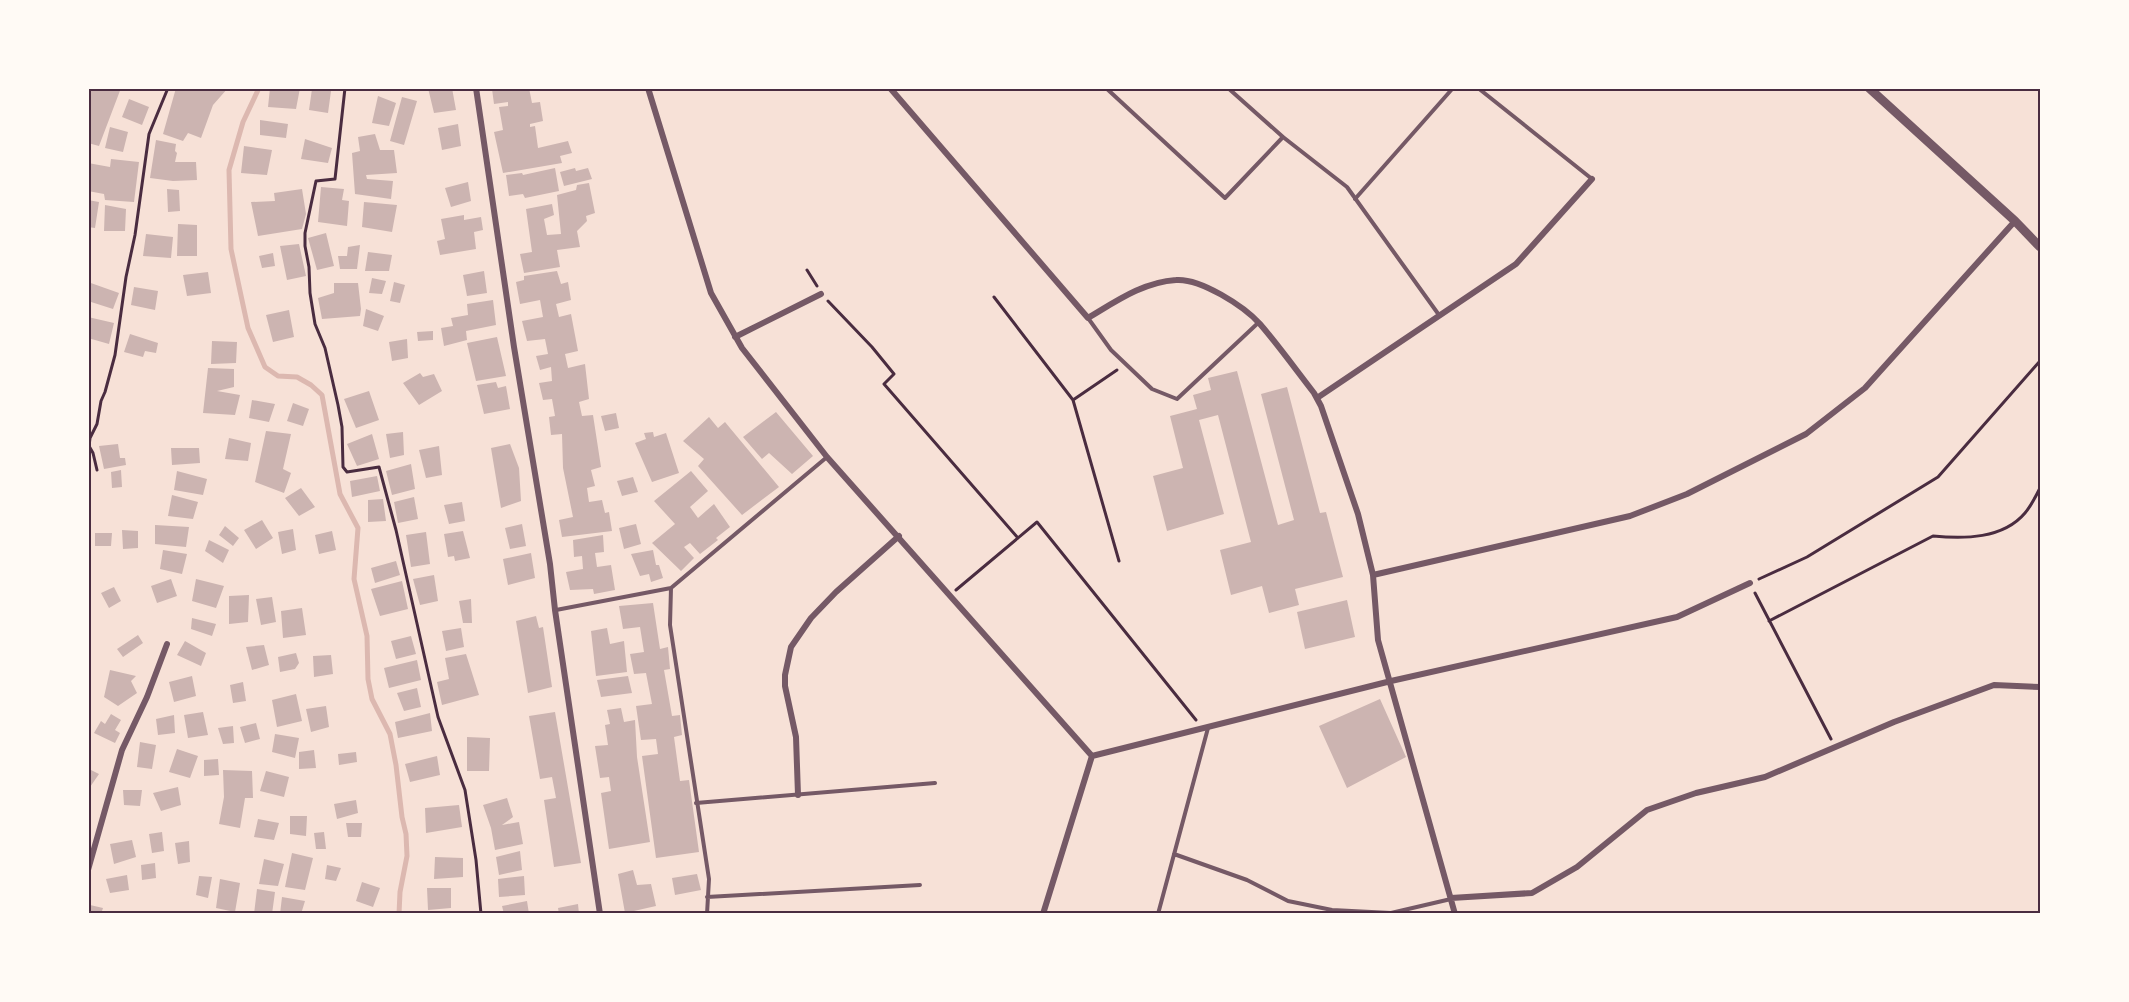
<svg xmlns="http://www.w3.org/2000/svg" width="2129" height="1002" font-family="'Space Grotesk',sans-serif">
<style>
.lines{fill:none;stroke-linecap:round;stroke-linejoin:round}
.stream{stroke:#dcb8b0;stroke-width:5}
.building{fill:#ccb4b1}
.path{stroke:#4a2c40;stroke-width:3}
.service{stroke:#755966;stroke-width:4}
.minor{stroke:#755966;stroke-width:6}
.tertiary{stroke:#755966;stroke-width:9}
.neatline{fill:none;stroke:#4a2c40;stroke-width:2}
</style>
<rect width="100%" height="100%" fill="#f7e1d7"/>
<g class="lines">
<path class="stream" d="M259 88 243 122 229 170 231 249 248 328 265 367 278 376 297 377 311 385 322 395 340 494 358 528 354 579 367 636 368 679 372 699 390 734 396 765 402 817 406 834 407 856 400 892 399 914"/>
</g>
<path class="building" d="M88 88H121L99 146 88 143Z
M176 88H228L213 105 201 138 188 133 183 141 163 134Z
M270 88H300L296 109 268 107Z
M428 88H452L456 110 434 113Z
M529 88 532 103 540 102 543 121 530 124V127L535 126 538 148 568 141 572 153 560 156 562 163 503 173 494 132 503 130 499 107 508 106V102L494 104 492 89Z
M312 89 331 91 328 113 309 110Z
M378 96 396 103 389 126 372 123Z
M402 97 417 101 404 145 390 141Z
M129 99 149 107 142 125 122 117Z
M260 120 288 124 286 138 260 135Z
M458 124 461 146 442 150 438 128Z
M110 127 128 132 123 152 105 148Z
M375 134 380 150H394L397 173 366 175 367 179 393 181 391 199 355 194 352 153 360 151 358 137Z
M305 139 332 148 328 163 301 159Z
M156 140 176 144 175 151 177 153 175 162H196L197 180 173 181 150 178Z
M244 146 272 150 267 175 241 173Z
M111 159 139 162 134 202 105 200 104 194 88 191V163L110 167Z
M555 168 559 191 525 198 523 194 509 196 506 175 522 173 523 175Z
M575 168 576 171 588 168 592 179 564 186 560 172Z
M468 182 471 201 451 207 445 188Z
M589 183 595 213 586 216 587 221 577 231 580 247 557 250 560 267 524 273 520 254 532 252 526 209 552 204 554 215 544 219 547 235 561 234 557 195 576 190 577 185Z
M321 187 344 189 342 200 349 201 347 226 318 222Z
M167 189 179 190 180 211 168 212Z
M302 189 306 214 302 229 258 236 251 202 275 201 274 193Z
M88 200 99 202 95 228 88 227Z
M364 202 397 205 392 232 362 227Z
M105 205 126 209 125 231H104Z
M464 215V220L481 217 483 230 474 232 476 249 440 255 437 241 445 239 441 219Z
M178 224 197 225V256H177Z
M326 233 334 266 317 270 308 238Z
M146 234 173 237 171 258 143 256Z
M299 244 306 276 287 280 280 246Z
M360 245 357 269H340L338 256H347L348 247Z
M368 252 392 255 389 271H365Z
M273 253 275 266 262 268 259 256Z
M484 271 487 293 467 296 463 275Z
M557 271 561 284 568 282 571 300 556 304 559 317 571 314 578 351 565 354 568 368 585 364 589 399 579 402 582 416 593 415 601 467 591 470 595 486 587 488 589 502 602 500 605 513 609 512 612 531 562 537 559 520 573 517 563 468 562 434 551 435 549 417 555 416 552 399 543 400 539 383 552 381 551 367 540 370 536 356 548 354 545 339 527 341 522 321 543 317 540 300 520 304 516 282 524 280V276Z
M208 272 211 293 187 296 183 275Z
M372 278 386 281 382 294 369 293Z
M88 282 119 293 113 309 88 301Z
M394 282 405 285 400 303 390 301Z
M334 283H358L361 309 360 316 322 319 318 298 334 293Z
M134 287 158 291 155 310 131 305Z
M493 300 496 325 466 331 467 340 444 346 441 328 453 326 451 318 468 315 467 304Z
M366 309 384 316 378 331 363 326Z
M289 310 294 337 273 342 266 315Z
M88 317 114 323 109 344 88 338Z
M433 331V340L418 341 417 332Z
M130 334 158 343 156 353 145 351 143 357 124 352Z
M497 337 506 376 476 381 467 343Z
M407 339 408 358 392 361 389 342Z
M212 341 237 342 236 363 211 364Z
M208 368 234 369V387L217 391 240 395 235 415 203 413Z
M1237 371 1278 525 1294 520 1261 394 1287 387 1320 513 1326 512 1343 577 1295 589 1299 605 1269 613 1262 586 1231 595 1220 550 1251 542 1218 415 1199 420 1224 514 1167 531 1153 476 1183 468 1170 416 1197 409 1193 395 1211 390 1208 378Z
M420 373 423 377 434 374 442 391 419 405 403 383Z
M496 382 498 388 506 386 510 409 484 414 477 385Z
M369 391 379 420 356 428 344 399Z
M252 400 275 404 269 422 249 418Z
M293 403 309 409 303 426 287 421Z
M776 412 813 456 792 474 769 453 762 459 743 437Z
M616 413 619 428 605 431 601 416Z
M709 417 718 428 725 422 779 487 742 515 698 466 704 459 683 441Z
M266 431 291 434 283 469 291 473 284 493 255 482Z
M403 432 404 455 390 458 386 434Z
M653 432 654 437 666 433 679 473 652 482 635 443 646 439 644 433Z
M372 434 379 459 357 466 347 444Z
M229 438 251 443 248 461 225 459Z
M118 444 120 458H125L126 465 104 469 99 446Z
M510 444 519 468 521 501 501 508 491 448Z
M439 446 442 475 426 478 419 450Z
M171 448H199L200 463 172 465Z
M411 464 415 489 392 495 386 471Z
M121 470 122 487 112 488 111 472Z
M177 471 207 479 203 495 174 490Z
M691 471 708 491 690 507 698 518 714 504 730 527 716 538 718 540 700 554 690 543 684 547 694 558 681 571 652 543 675 524 654 501Z
M377 476 380 491 352 497 350 481Z
M633 477 638 492 622 496 617 481Z
M301 488 315 507 299 516 285 498Z
M172 495 198 502 193 519 168 516Z
M414 497 418 519 398 523 394 502Z
M383 499 386 521 368 522V500Z
M462 502 465 521 449 524 444 505Z
M262 520 273 538 256 549 244 530Z
M522 524 526 546 510 549 505 528Z
M636 524 641 544 624 549 619 528Z
M155 525 189 527 186 547 155 544Z
M225 526 239 538 233 546 219 535Z
M293 529 296 550 282 554 278 532Z
M122 530 138 531V548L123 549Z
M332 531 336 550 319 554 315 535Z
M463 531 470 558 455 561 454 556 448 557 444 534Z
M426 532 430 564 411 567 406 535Z
M95 533H112L111 546H95Z
M603 535 604 552 595 553 597 567 611 565 615 590 594 594 593 589 570 590 566 572 583 569 582 556 574 557 573 540Z
M209 540 229 550 223 563 205 551Z
M163 550 187 554 182 574 160 569Z
M653 550 656 565H659L663 578 651 582 649 574 640 576 631 554Z
M531 553 535 578 508 585 503 559Z
M396 561 400 575 375 583 371 568Z
M434 575 438 601 420 605 413 579Z
M171 579 177 596 157 603 151 586Z
M196 579 224 586 216 608 192 601Z
M402 581 408 609 380 616 371 589Z
M114 587 121 601 109 608 101 593Z
M249 595 248 622 229 624V596Z
M272 597 276 622 261 625 256 599Z
M471 599 472 623H463L459 601Z
M1347 600 1355 637 1305 649 1297 612Z
M653 603 660 649 668 647 670 669 664 670 672 716 680 715 682 735 674 737 680 781 689 780 699 852 656 858 642 756 658 754 656 739 641 740 636 706 652 704 646 673 634 674 630 654 644 652 640 627 623 629 619 606Z
M302 608 306 635 283 638 281 611Z
M536 616 539 628 543 627 552 687 528 693 516 621Z
M192 618 216 624 212 636 191 629Z
M461 628 464 647 446 651 442 631Z
M607 628 610 644 624 641 627 672 596 676 591 631Z
M138 635 143 643 123 657 117 649Z
M411 636 416 654 396 659 391 641Z
M185 641 206 653 201 666 177 655Z
M264 645 269 665 252 670 246 647Z
M296 653 299 663 295 669 280 672 278 657Z
M466 654 479 695 442 705 437 682 449 679 445 658Z
M331 655 333 674 314 677 313 656Z
M417 660 421 680 389 688 384 668Z
M110 670 136 676 131 681 137 693 118 706 104 697Z
M192 676 196 696 174 702 169 682Z
M628 676 632 693 601 697 597 680Z
M243 682 246 701 233 703 230 685Z
M417 688 421 707 404 711 397 693Z
M296 694 302 721 277 727 272 700Z
M1380 699 1406 757 1347 788 1319 726Z
M326 706 329 727 311 732 306 709Z
M621 708 624 722 635 720 637 757 650 842 609 849 601 793 611 791 609 777 600 778 595 746 608 745 605 725 610 724 607 710Z
M203 712 208 735 188 738 184 715Z
M555 712 581 863 554 867 544 800 556 798 552 777 540 779 529 716Z
M430 713 432 731 398 738 395 722Z
M111 714 121 720 115 730 120 733 115 743 94 733 101 721 105 724Z
M174 715 175 733 158 735 156 719Z
M256 723 260 739 245 743 240 727Z
M233 726 234 743 223 744 218 728Z
M275 734 299 738 295 758 272 752Z
M467 737 490 738 489 771H467Z
M140 742 156 745 152 769 137 767Z
M177 749 198 756 190 778 169 772Z
M314 750 316 768 299 769V752Z
M356 752 357 762 339 765 338 754Z
M437 756 440 775 410 782 405 764Z
M218 759 219 775 204 776V760Z
M89 769 99 774 88 790V771Z
M223 770 252 771 253 798H245L240 828 219 824 224 797Z
M266 771 289 777 284 797 260 791Z
M178 787 181 805 161 811 153 793Z
M123 790H142L140 806 124 805Z
M507 798 513 817 502 825 519 822 523 844 495 850 491 828 483 805Z
M356 800 358 813 337 819 334 804Z
M459 805 462 827 426 833 425 808Z
M290 816H307L306 836 290 834Z
M258 819 279 823 274 840 254 837Z
M346 823H362L361 837H348Z
M162 832 164 851 152 853 149 834Z
M324 832 326 849H316L314 833Z
M132 840 136 857 114 864 110 844Z
M189 841 190 862 178 864 175 843Z
M520 851 522 870 499 875 496 857Z
M292 853 313 858 305 890 285 887Z
M435 857 463 858V877L434 879Z
M264 859 284 864 278 886 259 884Z
M155 863 156 878 142 880 141 865Z
M327 865 341 868 336 881 325 879Z
M633 870 637 885 651 884 656 906 625 913 618 874Z
M697 874 701 890 675 895 672 878Z
M127 875 129 890 110 893 106 879Z
M199 876 212 877 208 898 196 895Z
M524 876 525 895 499 897 498 879Z
M220 879 240 883 235 912 216 908Z
M362 882 380 888 373 907 356 901Z
M427 888H451V908L428 910Z
M257 889 275 892 272 914H254Z
M282 897 305 901 301 914H280Z
M527 901 529 914H504L502 906Z
M578 904 579 914H559L558 908Z
M90 905 103 908 101 914H88Z"/>
<g class="lines">
<path class="path" d="M345 88 335 179 316 181 305 233V246L309 267 310 293 315 324 325 348 338 405 342 427 343 467 347 472 379 467 396 530 438 717 465 790 476 860 481 914
M367 88H408
M807 270 817 286
M994 297 1073 400 1119 561
M828 301 872 347 894 374 884 384 1018 538
M1073 400 1117 370
M97 470 93 453 89 446 90 438 97 424 101 401 105 392 115 355 126 277 135 235 149 134 168 88
M1759 579 1807 557 1938 477 2040 361
M956 590 1037 522 1196 720
M1755 593 1831 739
M1769 621 1933 536C1964 539 2003 539 2025 513 2031 506 2036 496 2040 488"/>
<path class="service" d="M1106 88 1225 198 1283 137
M1228 88 1283 137 1347 187 1439 315
M1478 88 1592 179
M1355 199 1453 88
M1088 318 1111 350 1152 389 1177 399 1258 323
M671 588 670 625 709 879 707 914
M556 610 671 588 827 457
M696 803 935 783
M1174 854 1247 880 1288 901 1332 910 1391 913 1451 899
M707 897 920 885
M1158 914 1208 728"/>
<path class="minor" d="M476 88 514 347 550 564 555 610 600 914
M648 88 711 293 742 348 827 457 1092 756
M890 88 1088 318C1115 302 1143 282 1176 280 1200 278 1244 306 1260 324 1279 346 1296 370 1314 393L1321 406 1358 514 1373 575 1378 640 1455 914
M735 337 821 294
M1317 398 1516 264 1592 179
M1373 575 1630 516 1687 494 1806 434 1865 388 2015 221
M1092 756 1391 681 1677 617 1750 583
M798 795 796 737 785 686V675L791 647 811 618 836 592 899 536
M88 870 122 750 147 697 167 644
M1451 898 1532 893 1577 867 1647 810 1696 793 1765 777 1894 722 1994 685 2040 687
M1043 914 1092 756"/>
<path class="tertiary" d="M1869 88 2015 221 2040 247"/>
</g>
<rect width="2129" height="1002" fill="none" stroke="#fffaf5" stroke-width="180"/>
<rect x="90" y="90" width="1949" height="822" class="neatline"/>
</svg>
